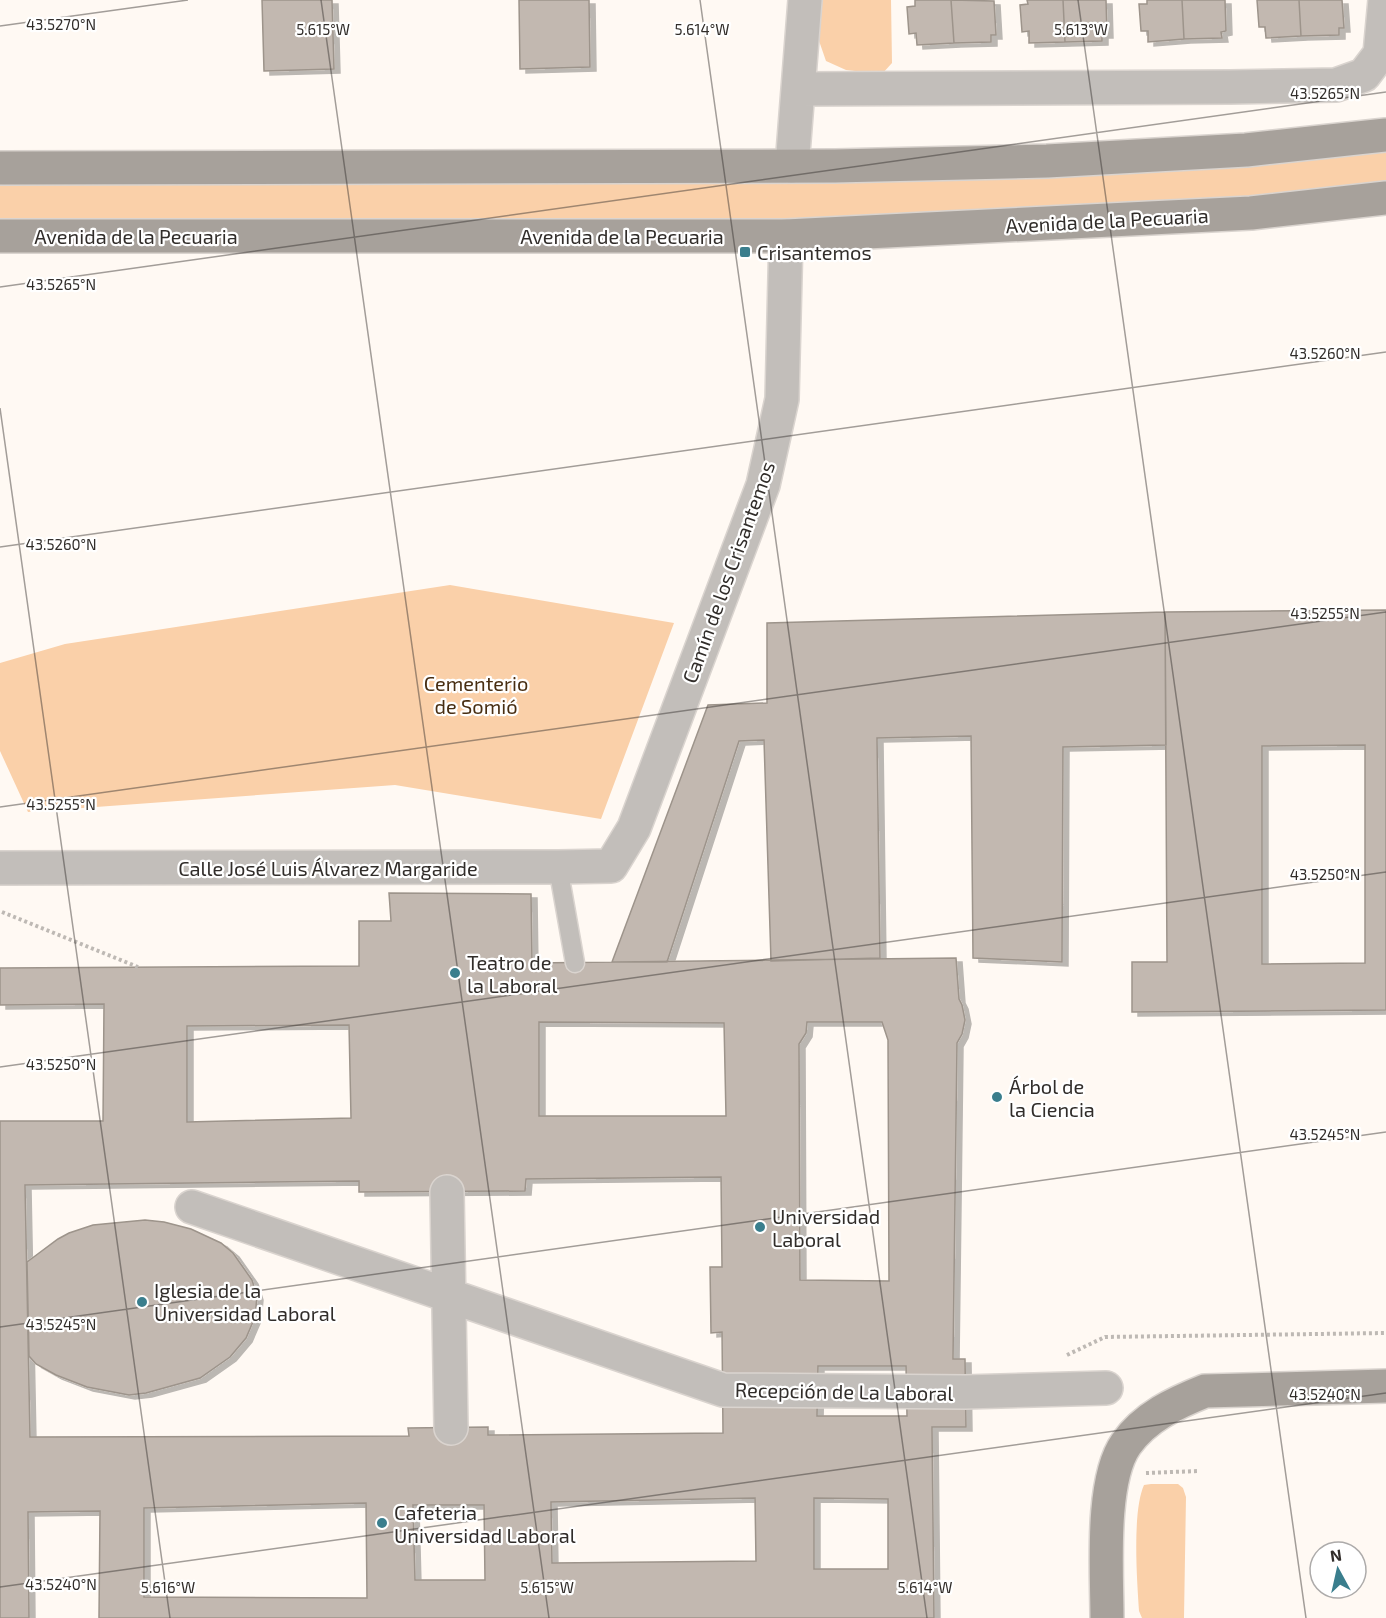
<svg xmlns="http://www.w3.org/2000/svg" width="1386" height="1618" font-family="'Exo 2',sans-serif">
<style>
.green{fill:#fad0a9}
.building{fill:#c2b8b0;stroke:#9d948b;stroke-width:1.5;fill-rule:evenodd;filter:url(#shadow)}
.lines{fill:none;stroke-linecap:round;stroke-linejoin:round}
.lane-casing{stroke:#dad4cf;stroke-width:21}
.street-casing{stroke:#dad4cf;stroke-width:36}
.secondary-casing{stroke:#dad4cf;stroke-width:36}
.path{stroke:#beb9b4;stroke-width:4;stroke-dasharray:3 3;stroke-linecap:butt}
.lane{stroke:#c2beba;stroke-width:18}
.street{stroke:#c2beba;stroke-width:33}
.secondary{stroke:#a7a19b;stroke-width:33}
.ticks{fill:none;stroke:#312d2a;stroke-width:1.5;stroke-opacity:0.45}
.poi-dot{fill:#3a7e8d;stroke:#fff;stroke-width:2}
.labels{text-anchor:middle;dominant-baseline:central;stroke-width:4.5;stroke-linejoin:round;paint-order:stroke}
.street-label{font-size:20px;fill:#312d2a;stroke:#fff}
.poi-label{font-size:20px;fill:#312d2a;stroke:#fff;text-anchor:start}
.park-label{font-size:20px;fill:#482e12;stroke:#fff}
.ticks-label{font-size:15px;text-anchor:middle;fill:#312d2a;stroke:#fff;stroke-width:4.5;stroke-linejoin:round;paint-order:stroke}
</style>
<defs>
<filter id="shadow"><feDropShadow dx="6" dy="4" stdDeviation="0" flood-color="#0004"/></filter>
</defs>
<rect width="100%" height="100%" fill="#fff9f3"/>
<path class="green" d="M820 0H891L892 63 882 74 846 70 826 61 817 35Z
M1386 135V198L1251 213 0 236V168L792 166Z
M450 585 674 623 601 819 395 785 28 812 0 751V663L65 644Z
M1151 1484H1178L1183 1488 1186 1497 1184 1618H1142L1139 1611C1137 1580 1132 1512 1144 1485Z"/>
<path class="building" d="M262 0H332L334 69 264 71Z
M519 0H589L590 67 520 69Z
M915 0H951L954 43 917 45 916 33 909 34 907 7 915 6Z
M951 0 994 1 996 35H991V42L954 43Z
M1027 0H1063L1065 42 1029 43V31L1022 32 1020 5 1028 4Z
M1063 0H1106L1107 34H1102V41L1065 42Z
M1147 0H1182L1184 39 1148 42V31H1141L1139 4H1147Z
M1182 0H1225L1226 31 1221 32 1222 38 1184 39Z
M1257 0H1299L1301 36 1266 38 1265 27H1259Z
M1299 0H1342L1344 28H1339V35L1301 36Z
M1386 610V1010L1132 1012V962H1167L1165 612ZM1365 745V963L1262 964V746Z
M1165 612 1166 745 1063 747 1062 962 973 958 971 736 877 738 880 958 771 961 764 740 739 741 667 962H612L708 705 767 703V623Z
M389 893 531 894 532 963 956 958 959 999 962 1005 965 1020 962 1034 957 1043 953 1359H965L966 1427H932L934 1618H99L100 1511 28 1512 29 1618H0V1121H103L104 1004 0 1005V968L359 966V921H391ZM539 1022 724 1023 726 1116H539ZM807 1022H882L888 1040 889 1281 800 1280 799 1044 806 1033ZM349 1025 351 1118 187 1122V1026ZM721 1177 722 1267H710L711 1333 722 1332 723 1433 488 1435V1427L408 1428 409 1436 30 1437 25 1185 359 1181V1192L525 1191 526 1179ZM818 1366H906L907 1416H817ZM755 1498 756 1561 552 1563 551 1502ZM814 1498 888 1499V1569H814ZM366 1503 367 1598 144 1597V1508ZM413 1505H484L485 1580H415Z
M145 1220 164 1222 191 1229 221 1243 233 1253 252 1280 257 1296 255 1317 246 1338 230 1357 200 1378 146 1393 129 1395 87 1387 56 1375 36 1364 29 1356 27 1262 58 1239 69 1233 93 1225Z"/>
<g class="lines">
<g class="lane-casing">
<path id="lane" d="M558 867 575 963"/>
</g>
<g class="street-casing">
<path id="street" d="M798 89 1230 87 1336 85 1364 75 1380 54 1385 0
M792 166 805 0
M0 868 558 867 611 866 634 828 763 485 782 399 786 236
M447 1192 451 1428
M192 1207 723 1390 965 1392 1106 1388"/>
</g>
<g class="secondary-casing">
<path id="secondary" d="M0 168 835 166 1047 161 1246 150 1386 135
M0 236H786L1251 213 1386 198
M1107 1618C1107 1573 1100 1481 1126 1444 1145 1417 1175 1403 1205 1391L1386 1386"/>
</g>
<path class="path" d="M2 912 138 967
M1067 1355 1105 1337 1386 1333
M1146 1473 1199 1471"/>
<use href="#lane" class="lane"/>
<use href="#street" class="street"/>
<use href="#secondary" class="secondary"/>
</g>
<path class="ticks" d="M321 0 549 1618M700 0 927 1618M1078 0 1306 1618M0 26 188 0M0 287 1386 92M0 408 170 1618M0 547 1386 352M0 807 1386 612M0 1067 1386 872M0 1327 1386 1132M0 1587 1386 1393"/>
<g class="poi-dot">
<rect x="739" y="246" width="12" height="12" rx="3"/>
<circle cx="455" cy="973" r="6"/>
<circle cx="997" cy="1097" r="6"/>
<circle cx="760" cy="1227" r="6"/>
<circle cx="142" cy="1302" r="6"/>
<circle cx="382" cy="1523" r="6"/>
</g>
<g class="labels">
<g class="street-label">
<text transform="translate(1107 220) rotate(-3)">Avenida de la Pecuaria</text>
<text x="136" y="236">Avenida de la Pecuaria</text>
<text x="622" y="236">Avenida de la Pecuaria</text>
<text transform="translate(728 572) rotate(-70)">Camín de los Crisantemos</text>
<text x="328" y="868">Calle José Luis Álvarez Margaride</text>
<text transform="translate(844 1391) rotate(1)">Recepción de La Laboral</text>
</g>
<g class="poi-label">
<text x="757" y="252">Crisantemos</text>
<text x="467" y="962">Teatro de<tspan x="467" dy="23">la Laboral</tspan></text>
<text x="1009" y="1086">Árbol de<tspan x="1009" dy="23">la Ciencia</tspan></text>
<text x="772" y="1216">Universidad<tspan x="772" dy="23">Laboral</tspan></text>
<text x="154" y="1290">Iglesia de la<tspan x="154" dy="23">Universidad Laboral</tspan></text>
<text x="394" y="1512">Cafeteria<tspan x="394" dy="23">Universidad Laboral</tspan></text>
</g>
<g class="park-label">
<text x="476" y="683">Cementerio<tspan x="476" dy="23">de Somió</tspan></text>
</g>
</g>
<g class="ticks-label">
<text x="61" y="30">43.5270°N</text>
<text x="323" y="35">5.615°W</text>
<text x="702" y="35">5.614°W</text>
<text x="1081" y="35">5.613°W</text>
<text x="1325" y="99">43.5265°N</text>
<text x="61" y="290">43.5265°N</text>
<text x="1325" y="359">43.5260°N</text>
<text x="61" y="550">43.5260°N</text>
<text x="1325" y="619">43.5255°N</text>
<text x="61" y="810">43.5255°N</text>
<text x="1325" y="880">43.5250°N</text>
<text x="61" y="1070">43.5250°N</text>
<text x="1325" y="1140">43.5245°N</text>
<text x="61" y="1330">43.5245°N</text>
<text x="1325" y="1400">43.5240°N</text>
<text x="61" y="1590">43.5240°N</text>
<text x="168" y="1593">5.616°W</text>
<text x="547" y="1593">5.615°W</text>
<text x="925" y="1593">5.614°W</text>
</g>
<g transform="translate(1338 1570) rotate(352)"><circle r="28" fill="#ffffff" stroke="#adabaa" stroke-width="1.5"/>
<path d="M0-4.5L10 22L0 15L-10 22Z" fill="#3a7e8d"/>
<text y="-9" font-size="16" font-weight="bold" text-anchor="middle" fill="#312d2a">N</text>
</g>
</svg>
